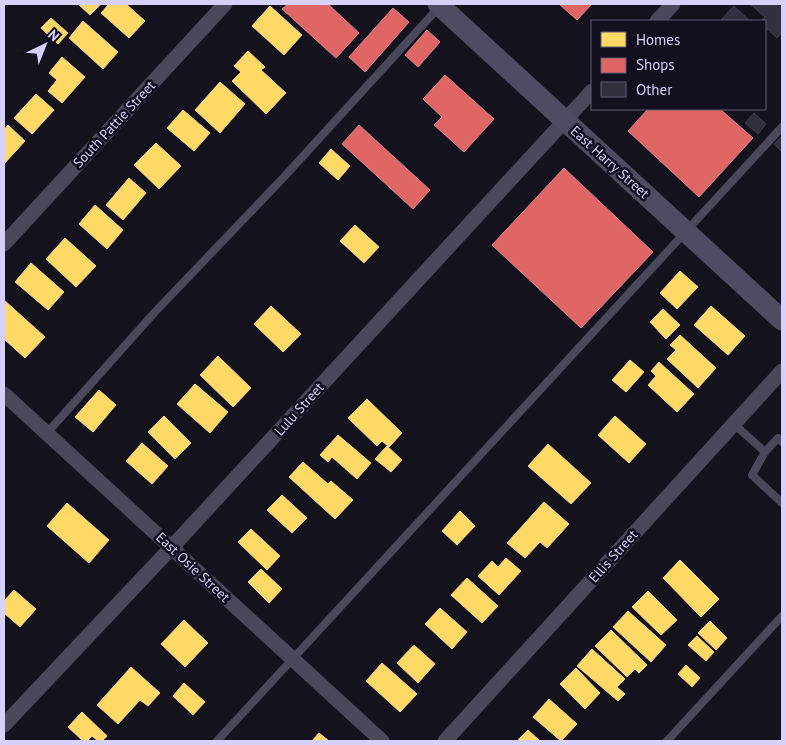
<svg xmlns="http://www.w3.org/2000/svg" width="786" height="745" font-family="'PT Sans',sans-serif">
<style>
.homes{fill:#ffd966;stroke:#f3d792}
.shops{fill:#e06666;stroke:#dd8692}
.building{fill:#32303e;stroke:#413d4e}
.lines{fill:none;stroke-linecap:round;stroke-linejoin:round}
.lane{stroke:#4a485b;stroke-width:8}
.street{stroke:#4a485b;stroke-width:15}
.secondary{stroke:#4d4c62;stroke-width:21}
.labels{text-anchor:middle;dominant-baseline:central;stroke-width:5;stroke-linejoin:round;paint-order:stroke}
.street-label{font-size:14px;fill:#d7d1fa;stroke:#120f1f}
</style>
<rect width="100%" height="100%" fill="#14121c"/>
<path class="homes" d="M78 4H100V5L90 15Z
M109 4H126L145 21 129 38 101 13Z
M270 6 302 35 284 55 252 26Z
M51 18 68 33 58 44 41 28Z
M83 21 118 52 103 69 69 38Z
M248 51 265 67 261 70 286 93 266 114 232 81 241 72 234 66Z
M62 57 85 77 62 103 48 91 57 80 49 73Z
M220 82 245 104 220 133 195 110Z
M36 94 54 110 32 134 14 118Z
M183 110 210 133 194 151 167 128Z
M8 125 25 141 4 164V130Z
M156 143 181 166 159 189 134 165Z
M331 149 350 166 338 180 319 163Z
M129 178 146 193 123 220 106 205Z
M95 205 123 230 107 249 79 224Z
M355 225 379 247 364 263 340 241Z
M65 238 96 266 76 287 46 259Z
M31 263 64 292 48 310 15 282Z
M680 271 698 287 677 309 660 293Z
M4 300 45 337 25 358 4 339Z
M271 306 301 334 283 352 254 324Z
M711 306 745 336 728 355 694 325Z
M663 309 680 325 666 339 650 322Z
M680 335 716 368 698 388 667 359 676 350 670 345Z
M218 356 251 388 233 407 200 375Z
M630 360 644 372 626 392 612 380Z
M659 362 694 394 677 412 648 385 656 376 651 371Z
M195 384 228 412 210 433 177 404Z
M99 390 116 405 93 432 75 417Z
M367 399 402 433 389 447 382 441 377 446 348 418Z
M164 416 191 443 175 459 148 432Z
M615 416 646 444 629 463 598 435Z
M338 435 371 463 357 479 332 457 328 462 320 455Z
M142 443 168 466 152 484 126 461Z
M548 444 591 483 571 504 528 466Z
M387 446 402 460 391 472 375 459Z
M303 462 328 484 331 481 353 500 335 519 289 477Z
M282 495 307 518 292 533 267 510Z
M544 502 569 524 547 548 540 542 525 558 507 543Z
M67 503 109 540 89 563 47 526Z
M460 511 475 526 457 545 442 531Z
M251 529 280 556 267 570 238 542Z
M506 558 521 571 499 595 478 576 492 561 498 567Z
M680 560 719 599 701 617 663 578Z
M261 569 282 589 269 603 248 582Z
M467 578 498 606 482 623 451 595Z
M14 590 36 609 20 627 4 613V601Z
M648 591 677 620 661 635 632 607Z
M440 608 467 632 452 649 425 624Z
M628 611 666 645 651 662 613 627Z
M184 620 208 643 185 667 161 644Z
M710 621 727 638 716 650 698 633Z
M611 630 647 665 639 673 635 669 627 677 595 646Z
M697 636 714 652 706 661 688 645Z
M414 645 435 664 418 683 397 663Z
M592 649 625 679 617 687 625 694 618 701 577 666Z
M382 663 417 694 400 712 366 681Z
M686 665 700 678 692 687 678 674Z
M131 667 160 693 148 706 140 700 118 724 97 705Z
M576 668 600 693 585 709 560 684Z
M184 683 205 702 193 715 173 696Z
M549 699 577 724 561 741 533 717Z
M82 712 107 736 102 741H98L92 736 87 741H83L68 727Z
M528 730 540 741H517Z
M319 733 329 741H312Z"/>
<path class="shops" d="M288 4H328L359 33 336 58 282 9Z
M559 4H592L577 20Z
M393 8 409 22 365 72 349 57Z
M427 30 440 42 418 67 405 55Z
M445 75 494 119 464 152 434 125 442 117 423 99Z
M648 109H720L753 138 699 197 628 131Z
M359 125 430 190 413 209 342 144Z
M564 168 653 252 581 328 492 245Z"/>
<path class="building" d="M750 4H779L778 5 782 9V33L777 38 765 27V21H761L765 17Z
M734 6 750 21H720Z
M754 113 766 124 758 134 745 123Z
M782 136V152L774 144Z"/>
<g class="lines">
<path class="lane" d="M734 424 765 452 752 475 782 503
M47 433 154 313 284 177 440 6
M765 452 778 438 782 442
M217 741 782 127
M667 741 782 616"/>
<path class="street" d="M657 21 673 4
M4 244 225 4
M4 394 382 741
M4 725 172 547 592 91
M445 741 782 371"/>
<path class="secondary" d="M438 4 782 320"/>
</g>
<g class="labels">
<g class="street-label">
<text transform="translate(114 124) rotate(-47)">South Pattie Street</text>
<text transform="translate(610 162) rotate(42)">East Harry Street</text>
<text transform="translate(299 409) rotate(-48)">Lulu Street</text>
<text transform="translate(613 556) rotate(-48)">Ellis Street</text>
<text transform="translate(193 567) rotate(43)">East Osie Street</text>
</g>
</g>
<rect width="786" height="745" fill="none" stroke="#d7d1fa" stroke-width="10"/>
<rect x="591" y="20" width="175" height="90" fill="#120f1f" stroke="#615d77"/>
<rect x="601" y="32" width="25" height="15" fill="#ffd966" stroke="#615d77"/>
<text x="636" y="45" font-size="15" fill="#d7d1fa">Homes</text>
<rect x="601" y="58" width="25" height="15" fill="#e06666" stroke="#615d77"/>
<text x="636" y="70" font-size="15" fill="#d7d1fa">Shops</text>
<rect x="601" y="82" width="25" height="15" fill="#32303e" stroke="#615d77"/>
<text x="636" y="95" font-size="15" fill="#d7d1fa">Other</text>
<g transform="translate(45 45) rotate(43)" stroke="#120f1f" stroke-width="4" paint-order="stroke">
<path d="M0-4L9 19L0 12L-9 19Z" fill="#d7d1fa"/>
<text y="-8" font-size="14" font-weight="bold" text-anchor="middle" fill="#d7d1fa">N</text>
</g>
</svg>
